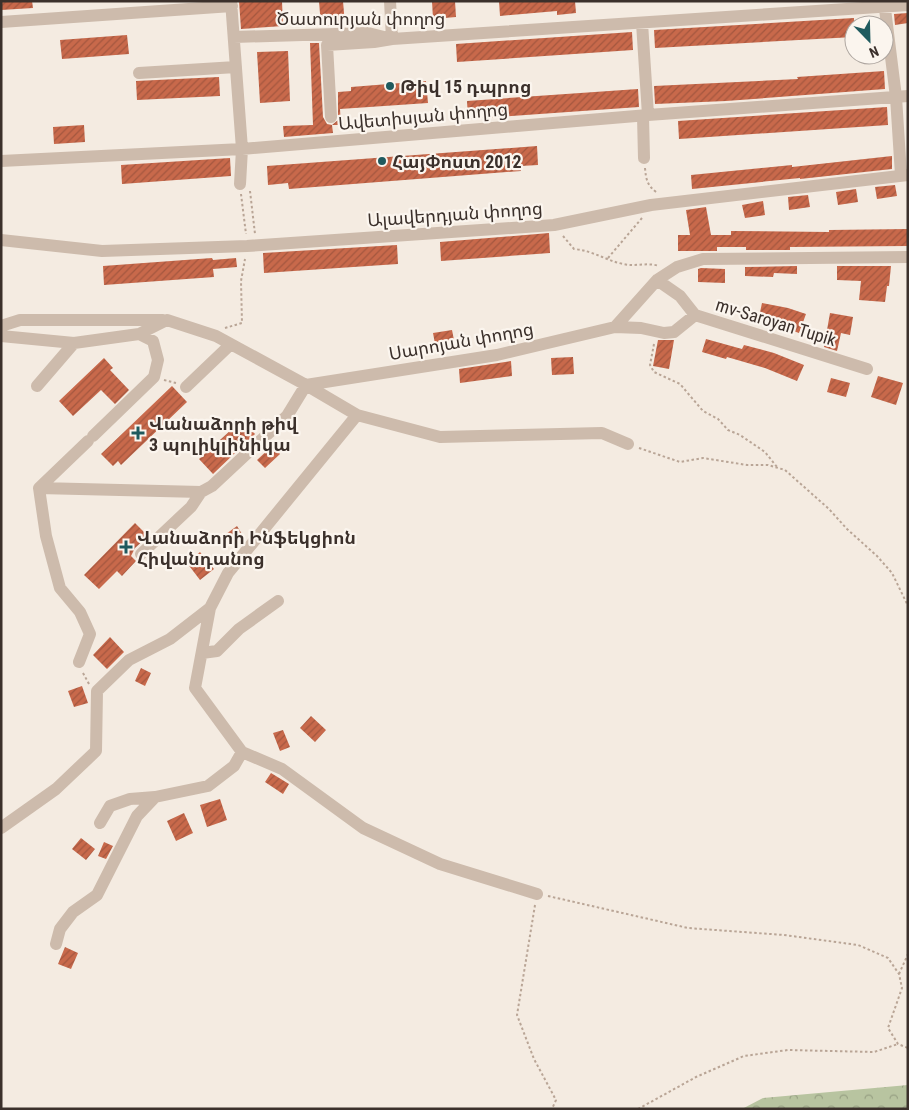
<svg xmlns="http://www.w3.org/2000/svg" width="909" height="1110" font-family="'Roboto Condensed','Noto Sans Armenian',sans-serif">
<style>
.forest{fill:url(#forest-crowns)}
.building{fill:url(#building-hatch)}
.lines{fill:none;stroke-linecap:round;stroke-linejoin:round}
.path{stroke:#b9a596;stroke-width:2;stroke-dasharray:2.5 2.5;stroke-linecap:butt}
.minor{stroke:#cdbbac;stroke-width:12}
.poi-dot{fill:#1f5a5e;stroke:#fbf5ee;stroke-width:2}
.labels{text-anchor:middle;dominant-baseline:central;stroke-width:4.5;stroke-linejoin:round;paint-order:stroke}
.street-label{font-size:18px;fill:#3b302b;stroke:#fbf5ee}
.poi-label{font-size:18px;font-weight:bold;fill:#3b302b;stroke:#fbf5ee;text-anchor:start}
</style>
<defs>
<pattern id="forest-crowns" width="20" height="18" patternUnits="userSpaceOnUse" patternTransform="scale(1.25)"><rect width="20" height="18" fill="#b8c4a0"/><path d="M2 6a3 3 0 1 1 6 0M12 15a3 3 0 1 1 6 0" fill="none" stroke="#97a083"/></pattern>
<pattern id="building-hatch" width="6" height="6" patternUnits="userSpaceOnUse" patternTransform="scale(1.25)"><rect width="6" height="6" fill="#c8694b"/><path d="M-1 1l2-2M0 6l6-6M5 7l2-2" fill="none" stroke="#a4573f"/></pattern>
</defs>
<rect width="100%" height="100%" fill="#f4ebe1"/>
<path class="forest" d="M908 1085V1109H742L763 1098Z"/>
<path class="building" d="M1 1H32L33 8 1 10Z
M239 1H282L283 26 241 29Z
M319 1H343L345 25 321 26Z
M432 1H455L456 17 433 19Z
M499 1H575L576 13 557 15V11L500 16Z
M908 13V23L895 25 894 14Z
M854 18V37L655 48 654 30Z
M632 32 633 50 457 62 456 44Z
M127 35 129 54 62 59 60 40Z
M310 43H319L323 117 327 124 332 125 338 120V92L351 91V87L426 81 428 103 340 109 341 125H332L333 133 284 137 283 126 313 125Z
M288 51 290 101 260 103 257 52Z
M884 71 885 89 726 101 655 104 654 86 798 79 797 77Z
M219 77 220 96 137 100 136 81Z
M638 89 639 107 468 119 467 101Z
M887 107 888 125 679 139 678 121Z
M84 125 85 142 54 144 53 127Z
M537 146 538 165 521 166V171L289 189 288 183 268 185 267 166Z
M892 156V169L800 179V178L692 189 691 175 792 165V167Z
M230 158 231 176 122 184 121 165Z
M895 185 897 196 877 199 875 187Z
M856 189 858 202 838 205 836 192Z
M808 195 810 207 789 210 788 197Z
M763 201 765 215 745 218 742 205Z
M706 207 711 235H731V231L829 232V230L908 229V246L790 247V250H746V247H717V251H678V235H690L686 210Z
M549 233 550 253 441 261 440 242Z
M397 245 398 264 264 273 263 253Z
M212 258 213 260 236 258 237 267 213 269 214 277 104 285 103 266Z
M797 266V274L774 273 773 277 745 276V267Z
M837 266H891L889 286H887L885 302 859 300 861 281 837 280Z
M701 268 725 269V283L698 282V269Z
M762 303 788 308 806 314 799 333 782 327 784 322 759 317Z
M830 313 853 317 850 335 841 333 837 351 824 347Z
M452 330 455 345 436 349 433 333Z
M706 339 742 349 744 345 774 353 804 365 797 381 765 368 727 357 726 359 702 352Z
M658 340H674L669 369 653 366Z
M573 357 574 374 552 375 551 358Z
M104 358 113 368 110 370 129 390 115 404 101 390 73 416 59 401Z
M511 361 512 376 460 383 459 369Z
M878 376 903 383 896 405 871 397Z
M831 378 850 383 846 397 827 392Z
M172 386 187 402 121 465 118 461 113 466 101 454Z
M242 420 255 434 213 474 199 459Z
M272 446 280 454 265 468 257 460Z
M135 523 148 536 135 548 131 556 136 561 122 576 117 571 99 589 84 575Z
M237 526 245 539 235 547 226 534Z
M200 552 214 569 200 580 187 563Z
M110 637 124 652 107 669 93 655Z
M141 668 151 673 145 686 135 681Z
M82 686 88 703 74 707 68 691Z
M311 716 326 730 315 742 300 728Z
M283 730 290 747 280 751 273 733Z
M271 773 289 784 283 794 265 782Z
M220 799 227 820 207 827 200 805Z
M184 813 193 833 176 841 167 821Z
M81 838 95 849 86 860 72 849Z
M104 842 113 846 106 859 98 856Z
M65 947 78 953 71 969 58 964Z"/>
<g class="lines">
<path class="path" d="M645 168C646 179 647 185 656 192
M250 191 255 234
M241 194 246 234
M563 236 574 249C594 251 605 260 623 264 635 267 647 262 659 266
M608 258 642 218
M225 328 242 323 241 281 245 259
M654 344 650 365 654 372 680 384 703 411 718 419 728 430 740 435 765 452 777 467
M164 380 176 383
M639 448 680 462 703 458 747 465H768L785 470 829 509 847 529 877 556 892 573 908 606
M83 673 89 684
M548 896 688 928 784 935 858 945 888 958 899 974 902 988 888 1028 898 1044 908 1048
M535 905 517 1015 534 1059 556 1100 552 1109
M899 974 908 954
M638 1109 696 1077 744 1056 788 1050 874 1052 898 1044"/>
<path class="minor" d="M231 1 242 149 240 184
M884 1 896 97 901 175
M1 22 232 6
M642 23 648 115
M234 37 368 33 392 39 908 5
M139 73 236 67
M643 116 644 158
M331 117 327 45 374 42 392 39 390 1
M1 161 242 149 648 115 908 96
M1 240 102 251 247 246 554 225 651 205 908 175
M657 280 680 296 695 315 867 369
M1 326 20 320H163
M615 327 641 328 664 333 674 332 695 315
M1 336 74 343 139 334 167 320 216 336 306 385 357 415 440 437 602 433 628 444
M37 386 74 343
M186 387 230 345
M357 415 228 573 210 608 195 688 242 752 282 769 363 828 440 864 537 894
M93 436 154 377 158 360 153 341 139 334
M39 488 201 492 212 486 287 416 306 385 497 355 615 327 657 280 677 267 703 259 908 257
M39 488 46 536 60 588 80 612 90 634 79 662
M39 488 88 441
M141 554 191 507 201 492
M202 653 217 651 239 629 278 601
M100 823 110 806 130 799 155 797
M1 828 56 789 96 751 97 691 129 660 170 639 210 608
M56 944 60 929 73 912 97 895 137 816 155 797 208 786 234 766 242 752"/>
</g>
<g class="poi-dot">
<circle cx="390" cy="86" r="5"/>
<circle cx="382" cy="161" r="5"/>
<path d="M135.5 425.5h5v5h5v5h-5v5h-5v-5h-5v-5h5z"/>
<path d="M123.5 539.5h5v5h5v5h-5v5h-5v-5h-5v-5h5z"/>
</g>
<g class="labels">
<g class="street-label">
<text x="361" y="18">Ծատուրյան փողոց</text>
<text transform="translate(423 116) rotate(-5)">Ավետիսյան փողոց</text>
<text transform="translate(455 214) rotate(-4)">Ալավերդյան փողոց</text>
<text transform="translate(776 322) rotate(17)">mv-Saroyan Tupik</text>
<text transform="translate(461 341) rotate(-10)">Սարոյան փողոց</text>
</g>
<g class="poi-label">
<text x="400" y="86">Թիվ 15 դպրոց</text>
<text x="392" y="161">ՀայՓոստ 2012</text>
<text x="149" y="423">Վանաձորի թիվ<tspan x="149" dy="21">3 պոլիկլինիկա</tspan></text>
<text x="137" y="537">Վանաձորի Ինֆեկցիոն<tspan x="137" dy="21">Հիվանդանոց</tspan></text>
</g>
</g>
<rect width="909" height="1110" fill="none" stroke="#3b302b" stroke-width="5"/>
<g transform="translate(869 40) rotate(157)"><circle r="24" fill="#fbf5ee" stroke="#aea6a0"/>
<path d="M0-4L9 19L0 12L-9 19Z" fill="#1f5a5e"/>
<text y="-8" font-size="14" font-weight="bold" text-anchor="middle" fill="#3b302b">N</text>
</g>
</svg>
